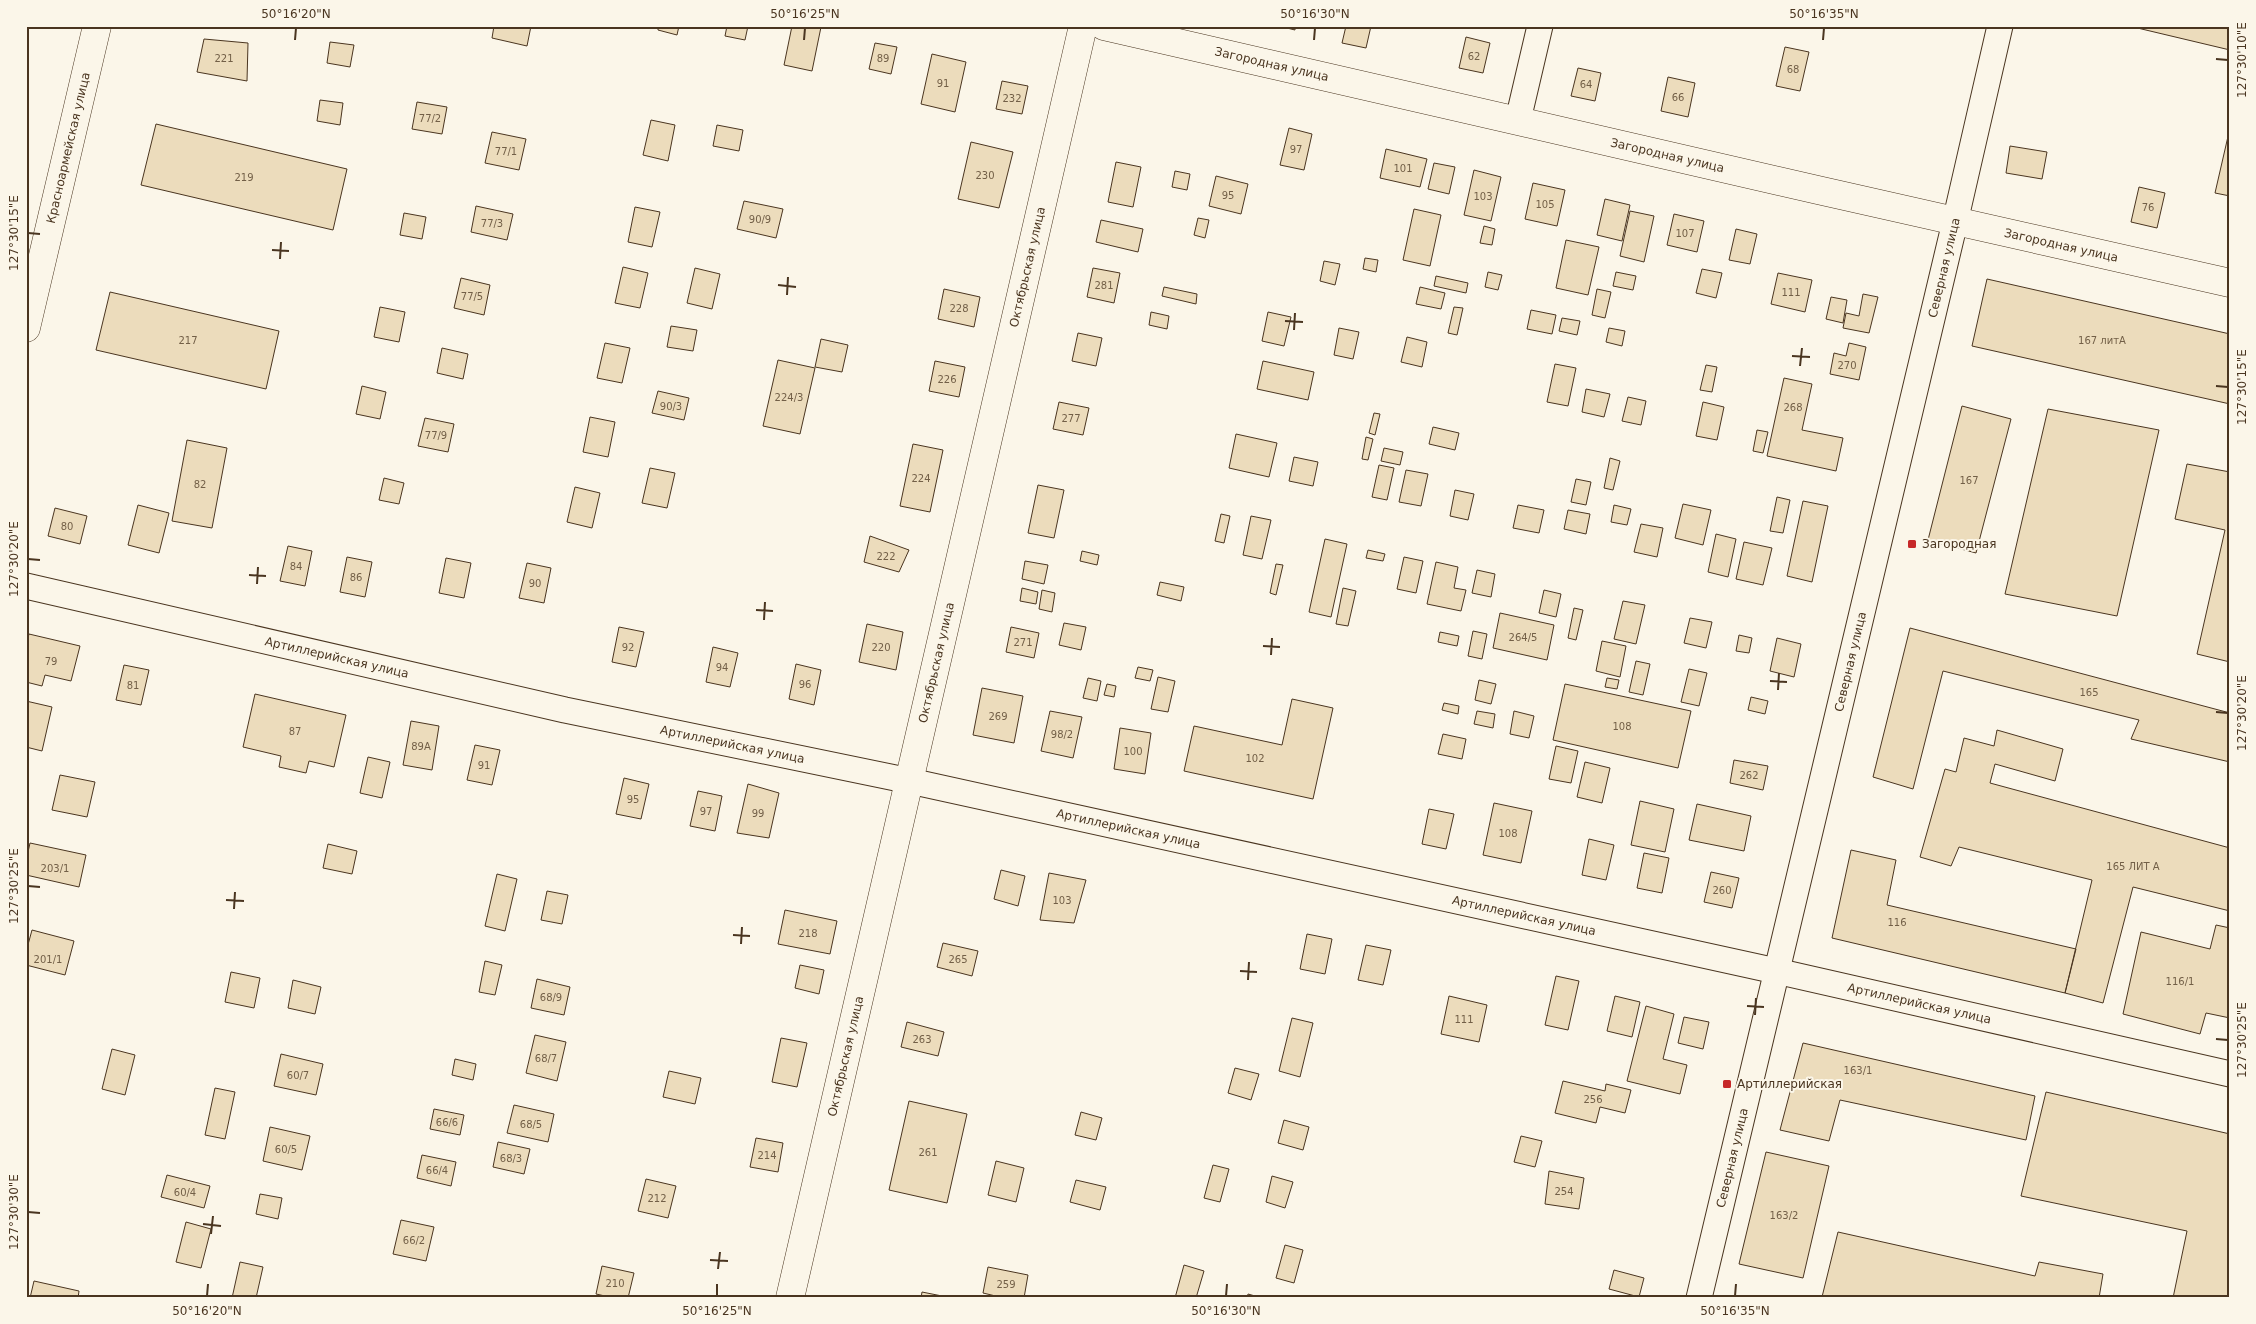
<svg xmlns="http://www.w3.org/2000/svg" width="2256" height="1324" font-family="'DejaVu Sans',sans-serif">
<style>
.building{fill:#ecdcbc;stroke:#4a3520}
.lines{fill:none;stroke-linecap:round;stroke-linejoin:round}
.minor-casing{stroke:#4a3520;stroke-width:27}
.major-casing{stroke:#4a3520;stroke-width:29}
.minor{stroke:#fbf6e9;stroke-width:25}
.major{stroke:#fbf6e9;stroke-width:28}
.ticks{fill:none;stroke:#4a3520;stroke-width:2}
.poi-dot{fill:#c62828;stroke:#fbf6e9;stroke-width:2}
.labels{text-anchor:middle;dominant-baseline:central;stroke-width:4;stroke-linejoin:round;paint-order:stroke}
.number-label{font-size:10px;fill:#725f47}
.street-label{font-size:12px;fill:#4a3520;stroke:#fbf6e9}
.poi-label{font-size:12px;fill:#4a3520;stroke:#fbf6e9;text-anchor:start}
.neatline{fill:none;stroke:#4a3520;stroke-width:2}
.ticks-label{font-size:12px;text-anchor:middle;fill:#4a3520}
</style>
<rect width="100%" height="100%" fill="#fbf6e9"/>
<path class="building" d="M494 26H531L527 46 492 38Z
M658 26H679L677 35 658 30Z
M727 26H748L745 40 725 36Z
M792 26 821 27 812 71 784 65Z
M1279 26H1295V30Z
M1346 26H1371L1366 48 1342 43Z
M2129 26H2230V50Z
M1466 37 1490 43 1483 73 1459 68Z
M204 39 248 43 247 81 197 72Z
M330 42 354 45 350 67 327 63Z
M875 43 897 47 891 74 869 69Z
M1785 47 1809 52 1800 91 1776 86Z
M932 54 966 62 955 112 921 104Z
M1578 68 1601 73 1595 101 1571 96Z
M1668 77 1695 83 1688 117 1661 111Z
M1002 81 1028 86 1022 114 996 109Z
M320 100 343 103 340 125 317 121Z
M417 102 447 107 442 134 412 129Z
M651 120 675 125 668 161 643 155Z
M156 124 347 169 333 230 141 185Z
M717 125 743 130 739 151 713 146Z
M1289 128 1312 134 1304 170 1280 165Z
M492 132 526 139 519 170 485 163Z
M2229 132H2230V196L2215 193Z
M971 142 1013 152 999 208 958 199Z
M2010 146 2047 152 2042 179 2006 173Z
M1386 149 1427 159 1420 187 1380 178Z
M1116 162 1141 167 1133 207 1108 202Z
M1434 163 1455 167 1449 194 1428 189Z
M1474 170 1501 177 1491 221 1464 215Z
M1175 171 1190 174 1187 190 1172 187Z
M1216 176 1248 184 1241 214 1209 206Z
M1533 183 1565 190 1557 226 1525 219Z
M2139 187 2165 193 2157 228 2131 222Z
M1605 199 1630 205 1622 241 1597 235Z
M744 201 783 209 776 238 737 229Z
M476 206 513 214 507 240 471 232Z
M635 207 660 212 652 247 628 242Z
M1414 209 1441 215 1430 266 1403 260Z
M1630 211 1654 216 1644 262 1620 256Z
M404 213 426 217 422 239 400 235Z
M1674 214 1704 221 1697 252 1667 245Z
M1198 218 1209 220 1205 238 1194 235Z
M1101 220 1143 229 1138 252 1096 242Z
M1484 226 1495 229 1492 245 1480 243Z
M1736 229 1757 234 1750 264 1729 260Z
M1566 240 1599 247 1588 295 1556 288Z
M1365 258 1378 260 1376 272 1363 269Z
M1324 261 1340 264 1335 285 1320 281Z
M623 267 648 273 640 308 615 303Z
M695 268 720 274 712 309 687 303Z
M1093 268 1120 273 1114 303 1087 297Z
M1702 269 1722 273 1716 298 1696 293Z
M1488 272 1502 275 1498 290 1485 287Z
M1616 272 1636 276 1633 290 1613 286Z
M1778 273 1812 280 1805 312 1771 304Z
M1436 276 1468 283 1466 293 1434 286Z
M461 278 490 285 484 315 454 308Z
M1987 279 2230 334V404L1972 346Z
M1164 287 1197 294 1196 304 1162 296Z
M1420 287 1445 293 1441 309 1416 304Z
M944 289 980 297 974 327 938 319Z
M1597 289 1611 292 1605 318 1592 315Z
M110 292 279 331 266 389 96 350Z
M1863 294 1878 297 1869 333 1843 328 1846 313 1859 316Z
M1831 297 1847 300 1843 323 1826 319Z
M380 307 405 312 399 342 374 337Z
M1454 307 1463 308 1457 335 1448 333Z
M1531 310 1556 315 1552 334 1527 329Z
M1151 312 1169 316 1167 329 1149 325Z
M1268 312 1291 317 1284 346 1262 341Z
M1562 318 1580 321 1577 335 1559 331Z
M671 326 697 330 693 351 667 347Z
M1339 328 1359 332 1353 359 1334 355Z
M1609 328 1625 331 1622 346 1606 342Z
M1078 333 1102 338 1096 366 1072 361Z
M1407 337 1427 342 1422 367 1401 362Z
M821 339 848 345 842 372 815 367Z
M605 343 630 348 622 383 597 378Z
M1849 343 1866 347 1859 380 1830 374 1834 353 1846 356Z
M442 348 468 354 463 379 437 373Z
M778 360 815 368 800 434 763 426Z
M935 361 965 367 959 397 929 391Z
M1263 361 1314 372 1308 400 1257 389Z
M1555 364 1576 368 1568 406 1547 402Z
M1706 365 1717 367 1712 392 1700 390Z
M1784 378 1812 384 1802 430 1843 438 1836 471 1767 456Z
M362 386 386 392 380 419 356 414Z
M1586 389 1610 394 1604 417 1582 412Z
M658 391 689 398 684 420 652 413Z
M1628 397 1646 401 1641 425 1622 421Z
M1059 402 1089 408 1083 435 1053 429Z
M1703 402 1724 407 1717 440 1696 436Z
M1962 406 2011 419 1976 553 1928 540Z
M2048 409 2159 430 2117 616 2005 594Z
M1374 413 1380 414 1375 435 1369 433Z
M590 417 615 422 608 457 583 452Z
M425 418 454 424 448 452 418 446Z
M1433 427 1459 433 1455 450 1429 444Z
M1757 430 1768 432 1763 453 1753 451Z
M1236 434 1277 443 1269 477 1229 468Z
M1366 437 1373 439 1368 460 1362 459Z
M187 440 227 448 212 528 172 521Z
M913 444 943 450 930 512 900 506Z
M1384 448 1403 452 1400 465 1381 461Z
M1294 457 1318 462 1313 486 1289 481Z
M1610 458 1620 461 1613 490 1604 488Z
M2187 464 2230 472V662L2197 654 2225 530 2175 519Z
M1379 465 1394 468 1387 500 1372 497Z
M650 468 675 473 667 508 642 503Z
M1406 470 1428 474 1421 506 1399 502Z
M384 478 404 483 399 504 379 500Z
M1576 479 1591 482 1586 505 1571 502Z
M1038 485 1064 490 1054 538 1028 533Z
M575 487 600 493 592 528 567 522Z
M1455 490 1474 494 1468 520 1450 516Z
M1777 497 1790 500 1783 533 1770 531Z
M1803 501 1828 506 1812 582 1787 576Z
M1683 504 1711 510 1703 545 1675 538Z
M138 505 169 513 159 553 128 545Z
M1518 505 1544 510 1539 533 1513 528Z
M1614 505 1631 509 1627 525 1611 522Z
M55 508 87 516 80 544 48 536Z
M1568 510 1590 514 1586 534 1564 529Z
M1221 514 1230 516 1224 543 1215 541Z
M1251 516 1271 520 1262 559 1243 555Z
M1641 524 1663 528 1657 557 1634 552Z
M1716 534 1736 539 1728 577 1708 572Z
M870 536 909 550 899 572 864 562Z
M1325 539 1347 544 1331 617 1309 612Z
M1744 542 1772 548 1763 585 1736 579Z
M288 546 312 551 305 586 280 581Z
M1368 550 1385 554 1383 561 1366 558Z
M1082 551 1099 555 1097 565 1080 561Z
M347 557 372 562 365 597 340 592Z
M1404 557 1423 561 1416 593 1397 589Z
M446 558 471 563 464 598 439 593Z
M1025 561 1048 565 1044 584 1022 579Z
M1436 562 1458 567 1454 588 1466 590 1461 611 1427 604Z
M527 563 551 568 544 603 519 598Z
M1276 564 1283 565 1276 595 1270 593Z
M1477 570 1495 574 1491 597 1472 593Z
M1160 582 1184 587 1181 601 1157 595Z
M1022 588 1038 592 1036 604 1020 601Z
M1343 588 1356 591 1348 626 1336 624Z
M1042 590 1055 593 1052 612 1039 609Z
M1544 590 1561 594 1556 617 1539 613Z
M1623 601 1645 605 1636 644 1614 639Z
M1574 608 1583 610 1576 640 1568 638Z
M1500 613 1554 625 1547 660 1493 648Z
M1690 618 1712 622 1706 648 1684 643Z
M1064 623 1086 627 1081 650 1059 645Z
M867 624 903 632 896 670 859 662Z
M619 627 644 632 636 667 612 662Z
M1011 627 1039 633 1034 658 1006 652Z
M1910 628 2230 713V762L2131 739 2139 720 1943 671 1913 789 1873 777Z
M1473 631 1487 634 1482 659 1468 656Z
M1440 632 1459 636 1457 646 1438 642Z
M29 634 80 646 71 681 45 675 42 686 26 682V645Z
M1739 635 1752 638 1749 653 1736 651Z
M1777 638 1801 644 1794 677 1770 671Z
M1602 641 1626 646 1620 677 1596 671Z
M713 647 738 653 730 687 706 682Z
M1636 661 1650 664 1643 695 1629 692Z
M796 664 821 670 814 705 789 699Z
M124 665 149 670 141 705 116 700Z
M1138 667 1153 670 1150 681 1135 678Z
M1689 669 1707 673 1699 706 1681 702Z
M1158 677 1175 681 1168 712 1151 709Z
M1088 678 1101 681 1097 701 1083 698Z
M1607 678 1619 680 1617 689 1605 687Z
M1479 680 1496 684 1491 704 1475 700Z
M1107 684 1116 686 1114 697 1104 695Z
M1565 684 1691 711 1678 768 1553 740Z
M982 688 1023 696 1014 743 973 735Z
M255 694 346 715 334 767 309 761 306 773 279 767 281 756 243 747Z
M1751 697 1768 701 1765 714 1748 710Z
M1292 699 1333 708 1313 799 1184 771 1194 726 1282 745Z
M26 701 52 707 42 751 26 747Z
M1444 703 1459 706 1458 714 1442 710Z
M1050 711 1082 717 1073 758 1041 751Z
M1477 711 1495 714 1493 728 1474 724Z
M1514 711 1534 716 1529 738 1510 734Z
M411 721 439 726 432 770 403 765Z
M1120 728 1151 733 1145 774 1114 769Z
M1997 730 2063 749 2055 781 1995 764 1990 783 2230 848V911L2133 887 2103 1003 2065 993 2092 880 1959 847 1951 866 1920 857 1945 769 1956 772 1964 738 1994 746Z
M1443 734 1466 739 1462 759 1438 754Z
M475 745 500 750 492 785 467 780Z
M1556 746 1578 751 1571 783 1549 779Z
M368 757 390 762 382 798 360 793Z
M1734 760 1768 766 1763 790 1730 783Z
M1585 762 1610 768 1602 803 1577 797Z
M60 775 95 782 87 817 52 810Z
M624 778 649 784 641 819 616 814Z
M748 784 779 793 769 838 737 833Z
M698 791 722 796 715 831 690 826Z
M1640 801 1674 809 1665 852 1631 845Z
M1494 803 1532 811 1521 863 1483 855Z
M1697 804 1751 816 1744 851 1689 840Z
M1429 809 1454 814 1446 849 1422 844Z
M1589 839 1614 845 1606 880 1582 875Z
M30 843 86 855 79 887 26 875V861Z
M328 844 357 851 352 874 323 868Z
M1851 850 1896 860 1887 905 2076 949 2065 993 1832 938Z
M1644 853 1669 858 1662 893 1637 888Z
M1001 870 1025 876 1018 906 994 899Z
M1711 872 1739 878 1732 908 1704 902Z
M1049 873 1086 880 1074 923 1040 920Z
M497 874 517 879 505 931 485 926Z
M547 891 568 895 562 924 541 920Z
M785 910 837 921 830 954 778 944Z
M2216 925 2230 928V1018L2206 1013 2200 1034 2123 1014 2141 932 2210 949Z
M32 930 74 941 65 975 26 965V952Z
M1307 934 1332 939 1325 974 1300 969Z
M943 943 978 951 972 976 937 967Z
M1366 945 1391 950 1383 985 1358 980Z
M485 961 502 965 495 995 479 992Z
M800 965 824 970 819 994 795 988Z
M231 972 260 978 254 1008 225 1002Z
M1556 976 1579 981 1568 1030 1545 1025Z
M537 979 570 987 564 1015 531 1008Z
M293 980 321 987 315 1014 288 1008Z
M1449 996 1487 1005 1479 1042 1441 1034Z
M1615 996 1640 1002 1632 1037 1607 1031Z
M1646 1006 1674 1014 1663 1059 1687 1065 1680 1094 1627 1081Z
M1684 1017 1709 1022 1703 1049 1678 1043Z
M1292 1018 1313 1023 1300 1077 1279 1071Z
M907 1022 944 1032 938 1056 901 1047Z
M535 1035 566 1042 557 1081 526 1073Z
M781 1038 807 1043 797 1087 772 1082Z
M1803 1043 2035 1096 2026 1140 1840 1100 1829 1141 1780 1130Z
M112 1049 135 1055 125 1095 102 1089Z
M281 1054 323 1064 316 1095 274 1086Z
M455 1059 476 1064 473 1080 452 1075Z
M1235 1068 1259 1074 1251 1100 1228 1093Z
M669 1071 701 1078 695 1104 663 1097Z
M1563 1081 1605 1091 1606 1084 1631 1090 1625 1113 1600 1107 1596 1123 1555 1113Z
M215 1088 235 1092 225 1139 205 1135Z
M2046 1092 2230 1134V1298H2173L2187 1231 2021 1196Z
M909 1101 967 1114 947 1203 889 1190Z
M514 1105 554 1114 548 1142 507 1133Z
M434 1109 464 1115 460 1135 430 1129Z
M1081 1112 1102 1118 1096 1140 1075 1135Z
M1284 1120 1309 1127 1303 1150 1278 1143Z
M270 1127 310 1136 302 1170 263 1161Z
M1521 1136 1542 1141 1535 1167 1514 1162Z
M756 1138 783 1143 778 1172 750 1167Z
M498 1142 530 1149 524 1174 493 1167Z
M1766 1152 1829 1166 1803 1278 1739 1264Z
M422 1155 456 1162 451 1186 417 1178Z
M996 1161 1024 1168 1016 1202 988 1195Z
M1213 1165 1229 1169 1220 1202 1204 1198Z
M1549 1171 1584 1178 1579 1209 1545 1204Z
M167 1175 210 1186 204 1208 161 1197Z
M1272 1176 1293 1182 1285 1208 1266 1202Z
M646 1179 676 1186 668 1218 638 1211Z
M1076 1180 1106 1187 1100 1210 1070 1202Z
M260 1194 282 1198 278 1219 256 1214Z
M401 1220 434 1227 426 1261 393 1254Z
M186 1222 211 1229 201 1268 176 1262Z
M1838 1232 2035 1276 2039 1262 2103 1274 2099 1298 1822 1297Z
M1285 1245 1303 1250 1294 1283 1276 1278Z
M240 1262 263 1267 256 1298H232Z
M1184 1265 1204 1271 1196 1298H1175Z
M602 1266 634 1273 628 1298H614L596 1294Z
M988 1267 1028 1275 1024 1298H1004L983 1293Z
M1614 1270 1644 1278 1639 1297 1609 1289Z
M34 1281 79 1291 78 1298H30Z
M922 1292 952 1298H921Z
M1248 1294 1262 1298H1247Z"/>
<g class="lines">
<g class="minor-casing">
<g id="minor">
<path d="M1518 120 1540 26"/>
<path id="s1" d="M26 586 565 710 910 781 1776 971 2230 1074"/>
<path id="s2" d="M1699 1298 1955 222 2000 26"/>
</g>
</g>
<g class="major-casing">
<g id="major">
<path id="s3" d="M1104 26C1480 111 1854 200 2230 283"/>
<path id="s4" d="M26 328 97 26"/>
<path id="s5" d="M790 1298 1083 26"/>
</g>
</g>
<use href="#minor" class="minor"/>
<use href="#major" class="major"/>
</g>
<path class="ticks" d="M295 40 296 28M804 40 805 28M1314 40 1315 28M1823 40 1824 28M2216 59 2228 60M28 233 40 234M272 250 289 251M280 259 281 242M778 285 796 287M787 295 788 277M1285 321 1303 322M1294 330 1295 313M1792 356 1810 357M1800 366 1802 348M2216 386 2228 387M28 559 40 560M249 575 266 576M257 584 258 567M756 610 773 611M764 620 765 602M1263 646 1280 647M1271 655 1272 638M1770 681 1787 682M1778 690 1779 673M2216 712 2228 713M28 886 40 887M226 900 244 901M234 909 235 892M733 935 750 936M741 944 742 927M1240 971 1257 972M1248 980 1249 962M1747 1006 1764 1007M1755 1015 1756 998M2216 1039 2228 1040M28 1212 40 1213M203 1224 221 1226M211 1234 213 1216M710 1260 728 1261M718 1269 720 1252M207 1296 208 1284M717 1296V1284M1226 1296 1227 1284M1735 1296 1736 1284"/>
<g class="poi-dot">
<rect x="1907" y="539" width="10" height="10" rx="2.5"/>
<rect x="1722" y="1079" width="10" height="10" rx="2.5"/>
</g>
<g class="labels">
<g class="number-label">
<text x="1474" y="56">62</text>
<text x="224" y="58">221</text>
<text x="883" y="58">89</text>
<text x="1793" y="69">68</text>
<text x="943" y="83">91</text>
<text x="1586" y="84">64</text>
<text x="1678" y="97">66</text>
<text x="1012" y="98">232</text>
<text x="430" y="118">77/2</text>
<text x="1296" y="149">97</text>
<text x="506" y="151">77/1</text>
<text x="1403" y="168">101</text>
<text x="985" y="175">230</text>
<text x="244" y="177">219</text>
<text x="1228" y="195">95</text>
<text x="1483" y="196">103</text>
<text x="1545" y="204">105</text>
<text x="2148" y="207">76</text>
<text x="760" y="219">90/9</text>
<text x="492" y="223">77/3</text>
<text x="1685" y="233">107</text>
<text x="1104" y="285">281</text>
<text x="1791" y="292">111</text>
<text x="472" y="296">77/5</text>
<text x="959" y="308">228</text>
<text x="188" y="340">217</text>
<text x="2102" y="340">167 литА</text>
<text x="1847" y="365">270</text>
<text x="947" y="379">226</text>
<text x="789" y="397">224/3</text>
<text x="671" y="406">90/3</text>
<text x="1793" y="407">268</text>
<text x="1071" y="418">277</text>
<text x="436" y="435">77/9</text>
<text x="921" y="478">224</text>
<text x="1969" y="480">167</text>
<text x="200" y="484">82</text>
<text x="67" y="526">80</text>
<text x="886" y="556">222</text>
<text x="296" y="566">84</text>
<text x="356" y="577">86</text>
<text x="535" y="583">90</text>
<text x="1523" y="637">264/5</text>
<text x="1023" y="642">271</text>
<text x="628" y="647">92</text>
<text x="881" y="647">220</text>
<text x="51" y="661">79</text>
<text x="722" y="667">94</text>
<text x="805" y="684">96</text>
<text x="133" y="685">81</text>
<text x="2089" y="692">165</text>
<text x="998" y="716">269</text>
<text x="1622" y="726">108</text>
<text x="295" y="731">87</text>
<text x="1062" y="734">98/2</text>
<text x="421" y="746">89А</text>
<text x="1133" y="751">100</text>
<text x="1255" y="758">102</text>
<text x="484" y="765">91</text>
<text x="1749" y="775">262</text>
<text x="633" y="799">95</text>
<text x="706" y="811">97</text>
<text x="758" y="813">99</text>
<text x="1508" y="833">108</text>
<text x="2133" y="866">165 ЛИТ А</text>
<text x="55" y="868">203/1</text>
<text x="1722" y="890">260</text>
<text x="1062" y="900">103</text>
<text x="1897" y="922">116</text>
<text x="808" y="933">218</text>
<text x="48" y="959">201/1</text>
<text x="958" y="959">265</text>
<text x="2180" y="981">116/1</text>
<text x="551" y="997">68/9</text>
<text x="1464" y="1019">111</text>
<text x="922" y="1039">263</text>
<text x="546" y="1058">68/7</text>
<text x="1858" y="1070">163/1</text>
<text x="298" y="1075">60/7</text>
<text x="1593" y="1099">256</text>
<text x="447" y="1122">66/6</text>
<text x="531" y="1124">68/5</text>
<text x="286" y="1149">60/5</text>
<text x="928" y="1152">261</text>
<text x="767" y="1155">214</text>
<text x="511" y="1158">68/3</text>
<text x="437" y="1170">66/4</text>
<text x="1564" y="1191">254</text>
<text x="185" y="1192">60/4</text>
<text x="657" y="1198">212</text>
<text x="1784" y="1215">163/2</text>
<text x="414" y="1240">66/2</text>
<text x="615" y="1283">210</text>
<text x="1006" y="1284">259</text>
</g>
<g class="street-label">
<text stroke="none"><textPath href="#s3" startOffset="172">Загородная улица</textPath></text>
<text stroke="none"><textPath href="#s4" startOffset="185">Красноармейская улица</textPath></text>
<text stroke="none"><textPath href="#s3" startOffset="578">Загородная улица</textPath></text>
<text stroke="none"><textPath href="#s3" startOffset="982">Загородная улица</textPath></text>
<text stroke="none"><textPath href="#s5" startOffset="1058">Октябрьская улица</textPath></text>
<text stroke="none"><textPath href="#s2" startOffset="1059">Северная улица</textPath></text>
<text stroke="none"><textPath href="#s1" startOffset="319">Артиллерийская улица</textPath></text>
<text stroke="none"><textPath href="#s5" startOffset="652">Октябрьская улица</textPath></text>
<text stroke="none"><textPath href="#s2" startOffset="654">Северная улица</textPath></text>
<text stroke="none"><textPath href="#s1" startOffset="724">Артиллерийская улица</textPath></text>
<text stroke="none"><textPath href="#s1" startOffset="1129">Артиллерийская улица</textPath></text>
<text stroke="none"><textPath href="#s1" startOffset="1534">Артиллерийская улица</textPath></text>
<text stroke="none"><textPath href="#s1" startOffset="1939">Артиллерийская улица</textPath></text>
<text stroke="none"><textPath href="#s5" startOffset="248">Октябрьская улица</textPath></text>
<text stroke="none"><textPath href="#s2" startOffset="144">Северная улица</textPath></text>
</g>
<g class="poi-label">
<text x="1922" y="544">Загородная</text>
<text x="1737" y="1084">Артиллерийская</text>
</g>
</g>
<rect width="2256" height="1324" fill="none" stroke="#fbf6e9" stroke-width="55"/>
<rect x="28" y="28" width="2200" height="1268" class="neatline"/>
<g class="ticks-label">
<text x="296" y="18">50°16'20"N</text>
<text x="805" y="18">50°16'25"N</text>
<text x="1315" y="18">50°16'30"N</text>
<text x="1824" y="18">50°16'35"N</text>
<text transform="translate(2242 60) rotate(-90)" y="4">127°30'10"E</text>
<text transform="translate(14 233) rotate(-90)" y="4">127°30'15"E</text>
<text transform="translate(2242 387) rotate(-90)" y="4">127°30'15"E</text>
<text transform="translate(14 559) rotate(-90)" y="4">127°30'20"E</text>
<text transform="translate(2242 713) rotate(-90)" y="4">127°30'20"E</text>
<text transform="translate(14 886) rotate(-90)" y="4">127°30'25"E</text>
<text transform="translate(2242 1040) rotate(-90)" y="4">127°30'25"E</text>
<text transform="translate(14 1212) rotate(-90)" y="4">127°30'30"E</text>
<text x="207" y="1315">50°16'20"N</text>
<text x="717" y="1315">50°16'25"N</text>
<text x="1226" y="1315">50°16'30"N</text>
<text x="1735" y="1315">50°16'35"N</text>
</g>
</svg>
